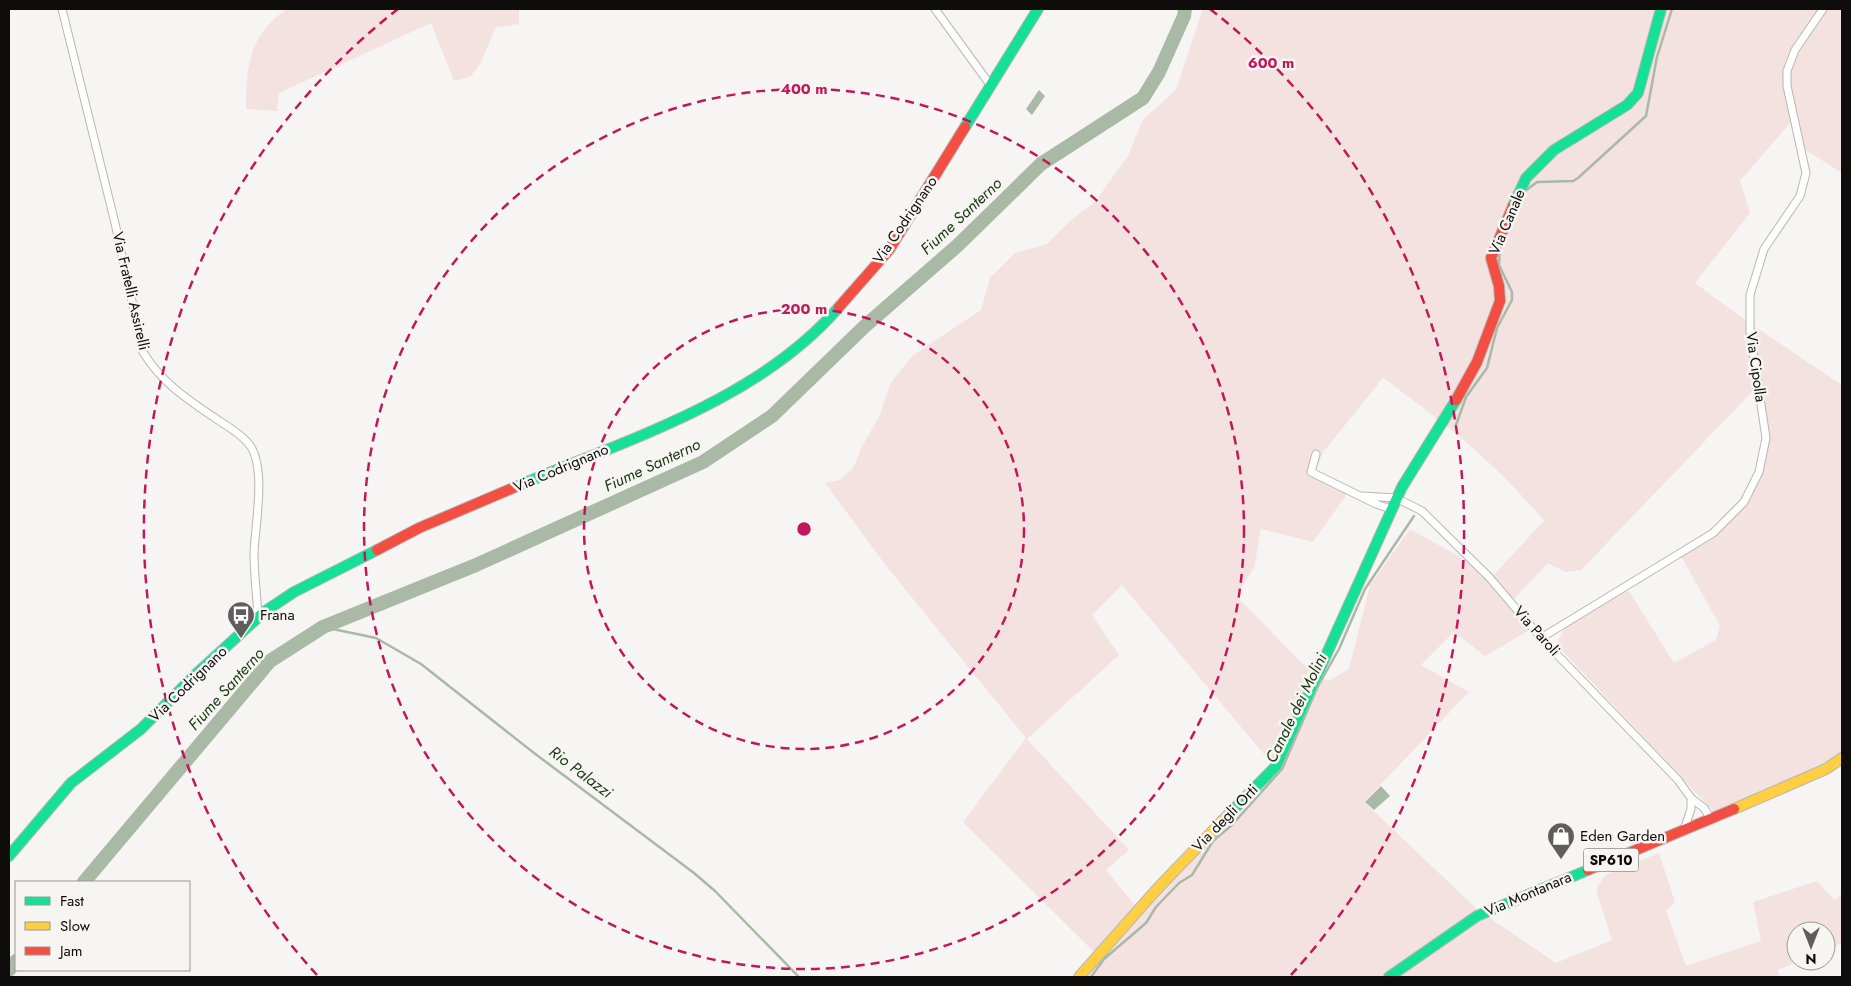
<svg xmlns="http://www.w3.org/2000/svg" width="1851" height="986" font-family="Jost,sans-serif">
<style>
.green{fill:#f3e2e0;fill-rule:evenodd}
.water{fill:#aab9a6}
.lines{fill:none;stroke-linecap:round;stroke-linejoin:round}
.stream{stroke:#aab9a6;stroke-width:2.5}
.river{stroke:#aab9a6;stroke-width:14}
.street-casing{stroke:#b7b7b5;stroke-width:9}
.fast-casing{stroke:#b7b7b5;stroke-width:12}
.slow-casing{stroke:#b7b7b5;stroke-width:12}
.jam-casing{stroke:#b7b7b5;stroke-width:12}
.street{stroke:#fefefd;stroke-width:7}
.fast{stroke:#16e098;stroke-width:10}
.slow{stroke:#ffcf43;stroke-width:10}
.jam{stroke:#f24e42;stroke-width:10}
.ring{fill:none;stroke:#c2185b;stroke-width:2.5;stroke-dasharray:9 6}
.labels{text-anchor:middle;dominant-baseline:central;stroke-width:5;stroke-linejoin:round;paint-order:stroke}
.shield{fill:#f7f5f2;stroke:#545351;stroke-width:1}
.shield-label{font-size:14px;font-weight:bold;fill:#0e0d0c}
.street-label{font-size:15px;fill:#0e0d0c;stroke:#f7f5f2}
.poi-label{font-size:15px;fill:#0e0d0c;stroke:#f7f5f2;text-anchor:start}
.water-label{font-size:16px;font-style:italic;fill:#173812;stroke:#f7f5f2}
.centre{fill:#c2185b;stroke:#f7f5f2;stroke-width:2.5}
.ring-label{font-size:15px;text-anchor:middle;font-weight:bold;fill:#c2185b;stroke:#f7f5f2;stroke-width:5;stroke-linejoin:round;paint-order:stroke}
</style>
<rect width="100%" height="100%" fill="#f6f5f3"/>
<path class="green" d="M287 9H519V24L496 27 480 64 470 77 454 81 431 23 279 93 277 111 246 109C246 66 249 35 287 9Z
M1203 9H1815L1822 15 1827 9H1842V173L1804 149 1790 123 1740 181 1750 213 1695 283 1745 320 1842 385V753L1831 762 1715 813 1556 644 1565 628 1617 595 1629 591 1674 663 1716 640 1720 626 1680 554 1711 537 1756 482 1764 431 1753 391 1581 570 1565 572 1548 563 1509 604 1528 631 1485 656 1454 632 1421 665 1469 692 1364 802 1478 910 1556 963 1612 940 1596 890 1605 875 1659 853 1675 902 1666 911 1686 966 1761 941 1753 902 1817 881 1834 900 1842 894V943L1826 950V931H1796V961H1799L1777 970 1780 977H1078L1098 956 963 822 1026 738 887 567 825 483 840 480 854 467 861 448 879 417 890 384 912 356 981 310 990 278 1015 253 1047 244 1071 220 1095 202 1128 156 1143 119 1176 90ZM1383 378C1445 423 1495 462 1544 521L1491 578 1467 561 1410 529 1370 585 1349 669 1329 681 1308 669 1236 596 1254 568 1261 529 1313 542 1347 494 1313 476 1324 451ZM1122 585 1278 771 1248 805 1209 843 1141 913 1106 870 1129 850 1027 739 1119 655 1092 615Z"/>
<path class="water" d="M1039 90 1045 96 1032 115 1026 109Z
M1381 786 1390 796 1374 810 1365 802Z"/>
<g class="lines">
<path class="stream" d="M1525 191 1537 182 1573 181 1578 178 1646 116 1657 57 1672 9
M1456 425 1466 397 1487 368 1497 328 1512 300V292L1499 265 1500 244
M323 627 376 638 421 664 534 753 694 873 715 891 799 977
M1091 977 1104 959 1146 923 1156 907 1179 883 1192 875 1213 841 1232 825 1282 769 1318 686 1339 649 1365 589 1414 516"/>
<path class="river" d="M84 882 270 661 323 627 476 565 703 462 772 416 865 326 957 246 1041 164 1143 98 1159 72 1184 16 1185 9
M9 970 16 961"/>
<g class="street-casing">
<path id="street" d="M62 9 115 223 143 352C161 382 187 399 215 418 227 426 240 433 249 444 267 467 255 525 254 553 254 574 257 596 258 618
M935 9 991 86
M1316 454 1311 472 1376 504 1391 509
M1363 496 1396 498 1422 511 1489 577 1541 638 1678 780 1691 798 1704 808 1711 819
M1541 638 1713 533 1744 502 1759 472 1766 438 1750 331V295L1764 249 1800 196 1806 173 1787 86V71L1795 50 1823 9
M1684 830 1691 809V798"/>
</g>
<g class="fast-casing">
<path id="fast" d="M965 127 1038 9
M1513 206 1526 178 1554 150 1627 105 1638 93 1661 9
M520 485C629 439 760 399 839 307
M1230 813 1276 766 1402 487 1456 400
M9 856 71 783 141 729 194 676 264 612 294 592 377 550
M1389 977 1477 916 1588 870"/>
</g>
<g class="slow-casing">
<path id="slow" d="M1734 809 1826 769 1842 758
M1079 977 1157 889 1230 813"/>
</g>
<g class="jam-casing">
<path id="jam" d="M839 307 889 250 965 127
M1456 400 1477 362 1500 301 1499 286 1491 258 1513 206
M377 550 419 528 520 485
M1588 870 1734 809"/>
</g>
<use href="#street" class="street"/>
<use href="#fast" class="fast"/>
<use href="#slow" class="slow"/>
<use href="#jam" class="jam"/>
</g>
<g class="ring">
<circle cx="804" cy="529" r="220"/>
<circle cx="804" cy="529" r="440"/>
<path d="M317 975A660 660 0 0 1 398 9M1210 9A660 660 0 0 1 1291 975"/>
</g>
<defs>
<g id="bus-pin" transform="scale(1.4375)"><path d="M0 17L-7.5 6A9.5 9.5 0 1 1 7.5 6Z" fill="#5f5e5d" stroke="#f7f5f2"/><path d="M-5-6H5V4H4V6H2V4H-2V6H-4V4H-5ZM-3.5-4V0h7V-4ZM-3.5 1.2v1.5H-2V1.2ZM2 1.2v1.5H3.5V1.2Z" fill="#fff"/></g>
<g id="shop-pin" transform="scale(1.4375)"><path d="M0 17L-7.5 6A9.5 9.5 0 1 1 7.5 6Z" fill="#5f5e5d" stroke="#f7f5f2"/><path d="M-5-2.5h2.3a2.7 3.5 0 0 1 5.4 0H5L5.5 6h-11ZM-1.5-2.5h3a1.5 2.3 0 0 0-3 0Z" fill="#fff"/></g>
</defs>
<g fill-rule="evenodd">
<use href="#bus-pin" x="241" y="615"/>
<use href="#shop-pin" x="1561" y="836"/>
</g>
<g class="labels">
<rect class="shield" x="1583.5" y="848.5" width="55" height="23" rx="4"/>
<g class="shield-label">
<text x="1611" y="860">SP610</text>
</g>
<g class="street-label">
<text transform="translate(905 220) rotate(-56)">Via Codrignano</text>
<text transform="translate(1507 222) rotate(-67)">Via Canale</text>
<text transform="translate(131 291) rotate(77)">Via Fratelli Assirelli</text>
<text transform="translate(1756 367) rotate(82)">Via Cipolla</text>
<text transform="translate(561 468) rotate(-23)">Via Codrignano</text>
<text transform="translate(1537 631) rotate(48)">Via Paroli</text>
<text transform="translate(188 684) rotate(-44)">Via Codrignano</text>
<text transform="translate(1225 818) rotate(-46)">Via degli Orti</text>
<text transform="translate(1528 894) rotate(-23)">Via Montanara</text>
</g>
<g class="poi-label">
<text x="260" y="615">Frana</text>
<text x="1580" y="836">Eden Garden</text>
</g>
<g class="water-label">
<text transform="translate(961 216) rotate(-43)">Fiume Santerno</text>
<text transform="translate(652 465) rotate(-25)">Fiume Santerno</text>
<text transform="translate(226 689) rotate(-48)">Fiume Santerno</text>
<text transform="translate(1296 708) rotate(-64)">Canale dei Molini</text>
<text transform="translate(581 772) rotate(37)">Rio Palazzi</text>
</g>
</g>
<circle cx="804" cy="529" r="8" class="centre"/>
<g class="ring-label">
<text x="1271" y="68">600 m</text>
<text x="804" y="94">400 m</text>
<text x="804" y="314">200 m</text>
</g>
<rect width="1851" height="986" fill="none" stroke="#0e0d0c" stroke-width="20"/>
<rect x="15" y="881" width="175" height="90" fill="#f7f5f2" stroke="#9a9896"/>
<rect x="25" y="897" width="25" height="8" fill="#16e098" stroke="#9a9896"/>
<text x="60" y="906" font-size="15" fill="#0e0d0c">Fast</text>
<rect x="25" y="922" width="25" height="8" fill="#ffcf43" stroke="#9a9896"/>
<text x="60" y="931" font-size="15" fill="#0e0d0c">Slow</text>
<rect x="25" y="947" width="25" height="8" fill="#f24e42" stroke="#9a9896"/>
<text x="60" y="956" font-size="15" fill="#0e0d0c">Jam</text>
<g transform="translate(1811 946) rotate(180)"><circle r="24" fill="#f7f5f2" stroke="#9a9896"/>
<path d="M0-4L9 19L0 12L-9 19Z" fill="#5f5e5d"/>
<text y="-8" font-size="14" font-weight="bold" text-anchor="middle" fill="#0e0d0c">N</text>
</g>
</svg>
